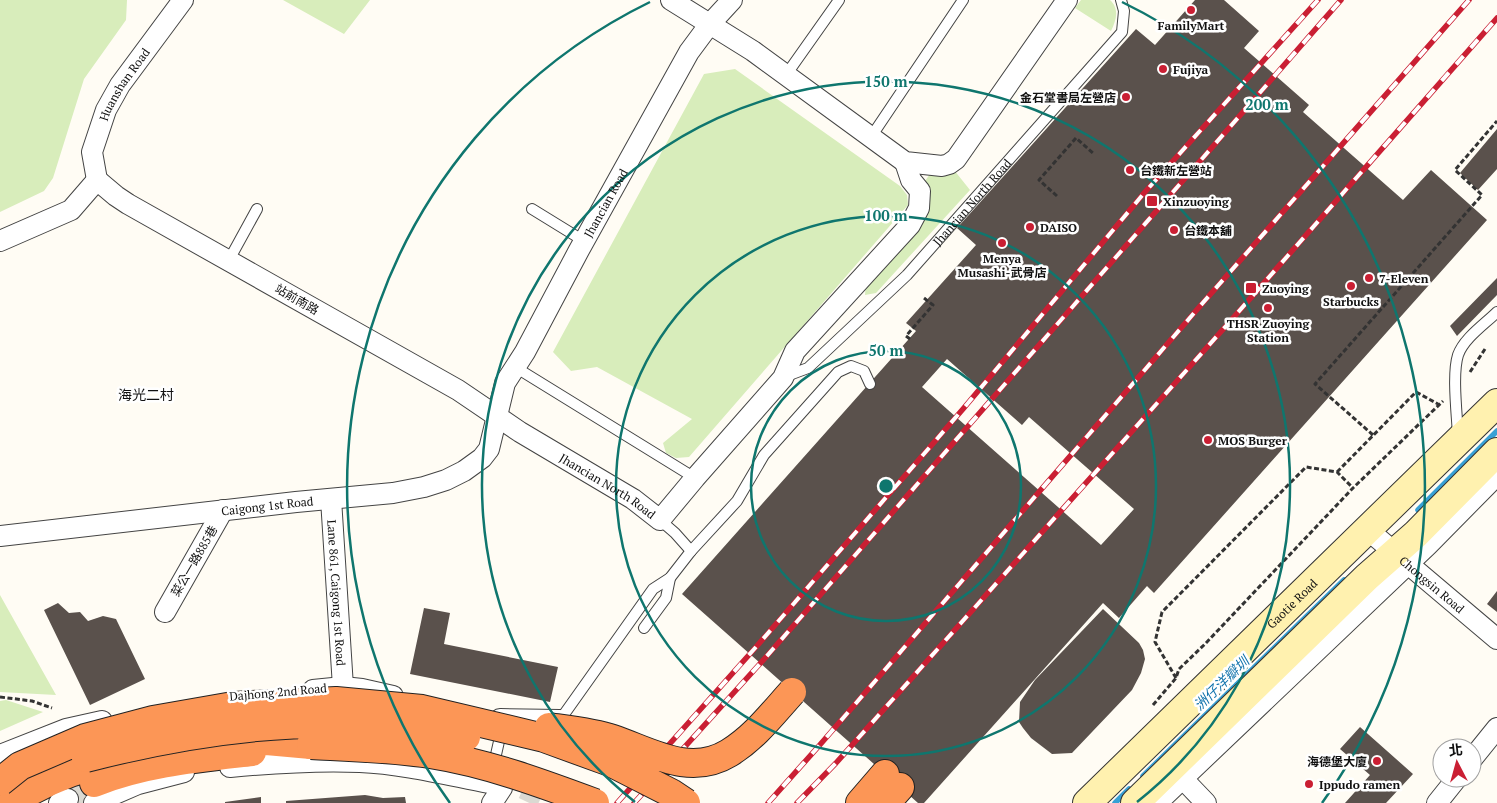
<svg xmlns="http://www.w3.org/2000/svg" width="1497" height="803" font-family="'PT Serif','Noto Sans TC',serif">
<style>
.green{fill:#d8edbb}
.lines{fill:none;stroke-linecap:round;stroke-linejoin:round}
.stream{stroke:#38a1d5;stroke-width:5.5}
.building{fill:#5a514c;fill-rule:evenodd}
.street-tunnel{stroke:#dbd9d2;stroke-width:20;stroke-dasharray:20 10;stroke-linecap:butt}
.lane-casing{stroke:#444;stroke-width:12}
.street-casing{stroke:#444;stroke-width:22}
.secondary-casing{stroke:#333;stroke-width:30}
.highway-casing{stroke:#222;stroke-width:30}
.path{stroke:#333;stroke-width:3;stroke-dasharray:5 2.5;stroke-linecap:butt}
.lane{stroke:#fff;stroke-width:10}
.street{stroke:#fff;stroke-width:20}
.secondary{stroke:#fff1af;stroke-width:28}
.highway{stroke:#fc9656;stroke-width:28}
.rail-casing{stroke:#ca1f33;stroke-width:5.5}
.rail{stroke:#fff;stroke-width:4;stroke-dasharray:11;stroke-linecap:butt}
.highway-bridge-casing{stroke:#222;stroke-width:30;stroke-linecap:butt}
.highway-bridge{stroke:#fc9656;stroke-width:28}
.ring{fill:none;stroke:#0f766e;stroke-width:2.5}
.poi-dot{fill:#ca1f33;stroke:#fff;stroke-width:2}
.labels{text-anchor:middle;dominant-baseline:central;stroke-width:5;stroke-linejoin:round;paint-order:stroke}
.poi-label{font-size:12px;font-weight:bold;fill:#111;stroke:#fff;text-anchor:start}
.street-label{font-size:12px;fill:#111;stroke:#fff}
.neighbourhood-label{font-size:14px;fill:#111;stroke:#fff}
.water-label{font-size:14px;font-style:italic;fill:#1173ac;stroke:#fff}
.centre{fill:#0f766e;stroke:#fff;stroke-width:2.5}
.ring-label{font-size:15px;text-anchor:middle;font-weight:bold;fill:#0f766e;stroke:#fff;stroke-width:5;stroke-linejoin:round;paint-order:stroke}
</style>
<rect width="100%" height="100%" fill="#fffcf4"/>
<path class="green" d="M0 0H127L126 20 84 79 53 178 44 191 0 212Z
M283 0H370L344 34Z
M1081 0H1110C1120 9 1116 21 1111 31L1075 8Z
M735 69 900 186 907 195 908 205 689 457 676 458 666 453 663 443 692 419 597 367 571 371 553 352 704 74Z
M954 170 970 190 876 293 865 295 866 283 925 217 930 202 929 188 925 181 930 174Z
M0 595 56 695 0 692Z
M6 700 43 712 0 731V701Z"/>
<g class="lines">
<path class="stream" d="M1418 510 1497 431
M1143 776 1344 580
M1115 803 1129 789"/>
</g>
<path class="building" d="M1195 0H1224L1259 31 1244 48 1309 105 1303 112 1403 200 1431 170 1487 220 1154 593 1147 586 1119 618 1103 603 924 803H918L682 594 916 331 906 323 976 245 957 228 1136 29 1155 45ZM947 359 1022 425 1029 417 1134 509 1101 545 922 387Z
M1497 129V169L1478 190 1460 173Z
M1497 278V295L1457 336 1450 326Z
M1497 591V612L1487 604Z
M58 603 69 613 80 612 88 621 103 616 116 619 145 679 90 705 44 610Z
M424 608 450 613 444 644 558 667 550 702 410 674Z
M1103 609 1139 643 1143 650 1145 659 1141 673 1132 690 1072 753 1052 754 1031 738 1023 728 1019 722 1020 702 1035 680Z
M1360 727 1413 774 1386 803H1345L1370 775 1340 749Z
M365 795 383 798 405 797 406 803H286V801Z
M261 797V803H225V802Z"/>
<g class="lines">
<path class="street-tunnel" d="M523 789 553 803
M68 799 111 787"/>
<g class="lane-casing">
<g id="lane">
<path d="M786 75 839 0"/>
<path d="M871 137 963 0"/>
<path d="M532 209 584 241"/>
<path d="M229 260 257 209"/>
<path d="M515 367 695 478"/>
<path id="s1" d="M784 377 808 368 907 275 1122 32 1124 11 1121 0"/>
<path d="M1458 436C1457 414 1452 374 1458 355 1464 338 1485 324 1497 312"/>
<path d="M691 551 737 501 764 455 838 372 851 366 864 371 870 384"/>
<path d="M644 628 666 598 670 578"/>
<path d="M560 720 653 589 670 578 691 551 675 533 660 520"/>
<path d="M493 768 502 728"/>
</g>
</g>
<g class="street-casing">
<g id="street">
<path d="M671 0 753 51 905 162 942 166 949 164 956 159 1067 0"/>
<path id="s2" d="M97 180 116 196 128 204 458 390 520 432 633 499 660 520 695 478 783 378 795 351 910 225 919 208 920 191 911 180 905 162"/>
<path id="s3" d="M97 180 92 152 106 110 120 85 183 0"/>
<path d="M0 241 71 210 97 180"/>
<path id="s4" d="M331 499 343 687"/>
<path id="s5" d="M1368 530 1497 639"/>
<path id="s6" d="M0 536 296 502 393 493 424 487 446 480 464 471 482 458 489 449 505 383 525 352 578 252 689 52 709 25 732 0"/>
<path d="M165 612 223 510"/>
<path d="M313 690 343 687 362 689 393 696"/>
<path d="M500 719 560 720"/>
<path d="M0 755 66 729 102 721"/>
<path d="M1472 759 1497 728"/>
<path d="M230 767C273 763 317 760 360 762 404 764 447 775 489 783L502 788 492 803"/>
<path d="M1183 779 1206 803"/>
<path d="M59 803 68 799"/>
<path d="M94 803 138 784 184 772"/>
<path d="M1157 803 1428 545 1497 475"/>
<path d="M1437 803 1457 778"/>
</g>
</g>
<g class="secondary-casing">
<g id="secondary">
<path id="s7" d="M1087 803 1497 403"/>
<path d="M1135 803 1367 577 1416 534 1497 452"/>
</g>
</g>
<g class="highway-casing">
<path id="highway" d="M225 741 242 739 311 745
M94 783C143 763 200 758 252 752
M12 803C42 782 78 768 114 760
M860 803 885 774
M886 803 900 787"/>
</g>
<path class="path" d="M1057 196 1039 180 1076 138 1094 154
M910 339 906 336 933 305 924 298
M1470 372 1485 349
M1373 435 1315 384 1482 195 1455 170 1497 121
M1337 472 1416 392 1438 404
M1176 678 1155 642 1162 612 1306 467 1337 472 1353 488
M0 697 32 701 52 708
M1153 705 1176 678 1179 669 1205 644 1353 488 1443 401"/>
<use href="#lane" class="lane"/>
<use href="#street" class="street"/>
<use href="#secondary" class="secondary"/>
<use href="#highway" class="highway"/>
<g class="rail-casing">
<path id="rail" d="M617 803 756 647 963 409 1145 192 1318 0
M634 803 766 657 1341 0
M768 803 818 747 1201 305 1469 0
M797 803 836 763 1226 326 1497 18"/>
</g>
<use href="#rail" class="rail"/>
<g class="highway-bridge-casing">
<path id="highway-bridge" d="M549 727C570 730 592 732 613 739 651 752 690 777 729 753 755 737 773 713 792 692
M311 745C351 747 391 748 430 754 487 763 541 783 595 803
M86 758C209 726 341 710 466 737
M0 782 20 766 85 738 153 720 233 706 336 701 422 709 544 738 610 762 671 793 686 803"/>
</g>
<use href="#highway-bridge" class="highway-bridge"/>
</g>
<g class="ring">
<circle cx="886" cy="486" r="135"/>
<circle cx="886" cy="486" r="270"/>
<path d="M635 802A404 404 0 1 1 1137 802"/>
<path d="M450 803A539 539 0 0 1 650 2M1122 2A539 539 0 0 1 1322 803"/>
</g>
<g class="poi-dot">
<circle cx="1191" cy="10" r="5"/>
<circle cx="1163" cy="69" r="5"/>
<circle cx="1126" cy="97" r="5"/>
<circle cx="1130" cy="170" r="5"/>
<rect x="1146" y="195" width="12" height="12" rx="2.5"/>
<circle cx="1030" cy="227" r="5"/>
<circle cx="1174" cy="230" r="5"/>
<circle cx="1002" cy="243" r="5"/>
<circle cx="1369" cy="278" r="5"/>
<circle cx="1351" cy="286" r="5"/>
<rect x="1245" y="282" width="12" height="12" rx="2.5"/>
<circle cx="1268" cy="308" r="5"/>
<circle cx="1208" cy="440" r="5"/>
<circle cx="1377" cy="761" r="5"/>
<circle cx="1309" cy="784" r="5"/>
</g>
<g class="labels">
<g class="poi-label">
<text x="1191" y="25" text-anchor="middle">FamilyMart</text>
<text x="1173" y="69">Fujiya</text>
<text x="1116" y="97" text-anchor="end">金石堂書局左營店</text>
<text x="1140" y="170">台鐵新左營站</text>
<text x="1163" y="201">Xinzuoying</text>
<text x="1040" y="227">DAISO</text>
<text x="1184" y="230">台鐵本舖</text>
<text x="1002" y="258" text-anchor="middle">Menya<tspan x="1002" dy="14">Musashi-武骨店</tspan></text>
<text x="1379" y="278">7-Eleven</text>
<text x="1262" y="288">Zuoying</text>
<text x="1351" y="301" text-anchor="middle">Starbucks</text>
<text x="1268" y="323" text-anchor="middle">THSR Zuoying<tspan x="1268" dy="14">Station</tspan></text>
<text x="1218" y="440">MOS Burger</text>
<text x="1367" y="761" text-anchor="end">海德堡大廈</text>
<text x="1319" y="784">Ippudo ramen</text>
</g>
<g class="street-label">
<text stroke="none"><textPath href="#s3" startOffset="104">Huanshan Road</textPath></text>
<text stroke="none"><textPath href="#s1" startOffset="259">Jhancian North Road</textPath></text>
<text stroke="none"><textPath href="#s6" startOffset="778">Jhancian Road</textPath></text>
<text transform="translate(297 299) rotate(30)">站前南路</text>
<text stroke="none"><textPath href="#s2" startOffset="596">Jhancian North Road</textPath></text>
<text stroke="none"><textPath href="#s6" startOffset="269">Caigong 1st Road</textPath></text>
<text transform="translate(194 561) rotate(-60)">菜公一路885巷</text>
<text stroke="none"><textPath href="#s5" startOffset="84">Chongsin Road</textPath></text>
<text stroke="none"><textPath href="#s4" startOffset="94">Lane 861, Caigong 1st Road</textPath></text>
<text stroke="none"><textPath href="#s7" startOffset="286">Gaotie Road</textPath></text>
<text transform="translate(278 692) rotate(-5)">Dajhong 2nd Road</text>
</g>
<g class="neighbourhood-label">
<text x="146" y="394">海光二村</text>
</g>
<g class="water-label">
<text transform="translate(1221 683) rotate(-44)">洲仔洋瓣圳</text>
</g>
</g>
<circle cx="886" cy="486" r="8" class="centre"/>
<g class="ring-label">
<text x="886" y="87">150 m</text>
<text x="1267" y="110">200 m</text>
<text x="886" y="221">100 m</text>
<text x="886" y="356">50 m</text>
</g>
<g transform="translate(1457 763) rotate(354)"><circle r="24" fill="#ffffff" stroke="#a0a0a0"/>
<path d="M0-4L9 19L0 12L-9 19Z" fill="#ca1f33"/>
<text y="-8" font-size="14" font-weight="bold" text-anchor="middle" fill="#111111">北</text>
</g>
</svg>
